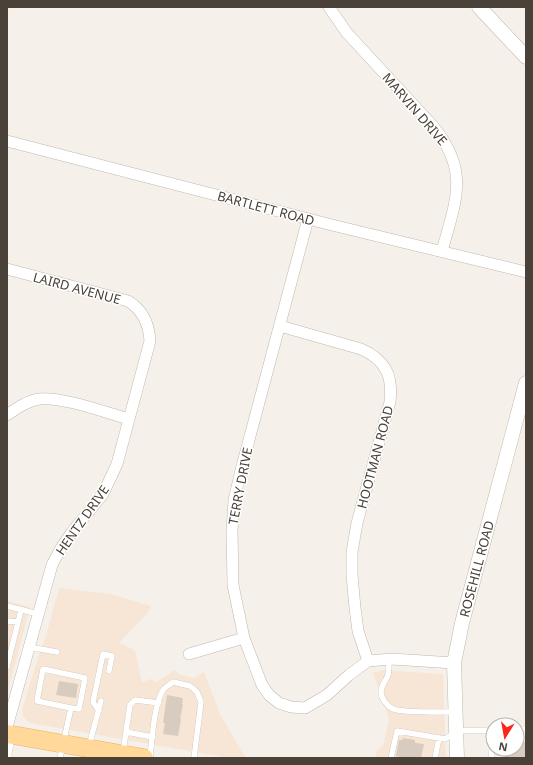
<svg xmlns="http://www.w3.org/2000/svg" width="533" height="765" font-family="'Noto Sans',sans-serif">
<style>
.commercial{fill:#f7e6d6}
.building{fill:#d7ccbf}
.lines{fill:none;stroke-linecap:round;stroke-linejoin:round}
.service-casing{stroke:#c1b8ac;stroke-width:6}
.minor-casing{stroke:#c1b8ac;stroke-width:12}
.tertiary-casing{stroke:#c1b8ac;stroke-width:15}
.primary-casing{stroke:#e7b467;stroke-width:19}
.service{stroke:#fff;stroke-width:5.5}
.minor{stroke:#fff;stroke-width:11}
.tertiary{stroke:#fff;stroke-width:14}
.primary{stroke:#ffd89a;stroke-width:18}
.labels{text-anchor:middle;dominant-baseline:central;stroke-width:3;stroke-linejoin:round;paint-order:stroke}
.street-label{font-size:13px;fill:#4a4138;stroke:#fff}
</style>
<rect width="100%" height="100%" fill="#f5f1ea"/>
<path class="commercial" d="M59 588 111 594 151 606 148 613 119 643 135 650 142 682 151 679 156 682 175 670 180 675 194 678 204 672 221 716 246 758H229L30 723 26 720 23 716 22 709 41 648 45 639Z
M7 601 30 607 7 695Z
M382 670 443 674 446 758H375L376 752 384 743 389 718 373 673Z"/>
<path class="building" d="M59 681 78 684 76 698 56 695Z
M167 695 183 698 182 704H183L180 719H181L178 736 163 734 165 723H163Z
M403 738 415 740V743L424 744 421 758H404L396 756 399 740H402Z
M517 740 526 742V758H504L505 749H517Z"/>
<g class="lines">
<g class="service-casing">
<path id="service" d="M7 606 38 614
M7 621 18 622
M29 647 57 652
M389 659C389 664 389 670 388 675 386 681 381 685 381 692 381 698 387 706 393 709 404 713 442 712 456 712
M7 667 21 610
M99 711 93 702 103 654 112 656 109 671
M517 729H526
M126 732 153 737
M89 746 101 701
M123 752 130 705 135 700 159 703
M8 758 12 738
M60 758 71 708 37 701 43 669 85 678 79 709 71 708
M150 758C152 739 154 705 163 690 165 687 170 685 173 682L190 686 197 692 201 702 194 758
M391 758 397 731 445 739 457 731 493 730
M435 758 439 738
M491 758 493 742"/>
</g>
<g class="minor-casing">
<path id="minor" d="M329 7 347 33 433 126C470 171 456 200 442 251
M7 141 332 225 526 272
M308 219 241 470 234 500 232 531 233 585 244 638 262 685 269 695 279 703 291 707 305 708 327 695 349 675 368 661 392 659 454 663
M7 269 128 301C143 310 149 324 150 341L117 464 103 494 72 532 61 548 52 565 7 727
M280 326 361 349C386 360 393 376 390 402L357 523 352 552V575L355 608 358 631 368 661
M7 415C17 408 27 401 39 399 61 396 107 413 129 419
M189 654 244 638"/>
</g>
<g class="tertiary-casing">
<g id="tertiary">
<path d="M479 7 526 57"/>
<path id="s1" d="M457 758 454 663 462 623 526 383"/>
</g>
</g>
<g class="primary-casing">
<path id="primary" d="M7 734 144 758"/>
</g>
<use href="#service" class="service"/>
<use href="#minor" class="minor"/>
<use href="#tertiary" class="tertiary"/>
<use href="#primary" class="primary"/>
</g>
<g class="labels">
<g class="street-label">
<text transform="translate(415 109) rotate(49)">MARVIN DRIVE</text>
<text transform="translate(266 208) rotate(15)">BARTLETT ROAD</text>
<text transform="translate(77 288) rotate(15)">LAIRD AVENUE</text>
<text transform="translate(375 457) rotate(-75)">HOOTMAN ROAD</text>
<text transform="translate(240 486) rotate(-79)">TERRY DRIVE</text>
<text transform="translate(82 520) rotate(-55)">HENTZ DRIVE</text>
<text stroke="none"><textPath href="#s1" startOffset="192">ROSEHILL ROAD</textPath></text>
</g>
</g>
<rect width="533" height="765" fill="none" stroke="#4a4138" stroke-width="16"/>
<g transform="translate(505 737) rotate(191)"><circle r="19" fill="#ffffff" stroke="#b7b3af"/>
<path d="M0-3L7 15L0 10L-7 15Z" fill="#fe2519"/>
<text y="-6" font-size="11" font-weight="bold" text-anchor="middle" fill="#4a4138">N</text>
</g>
</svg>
